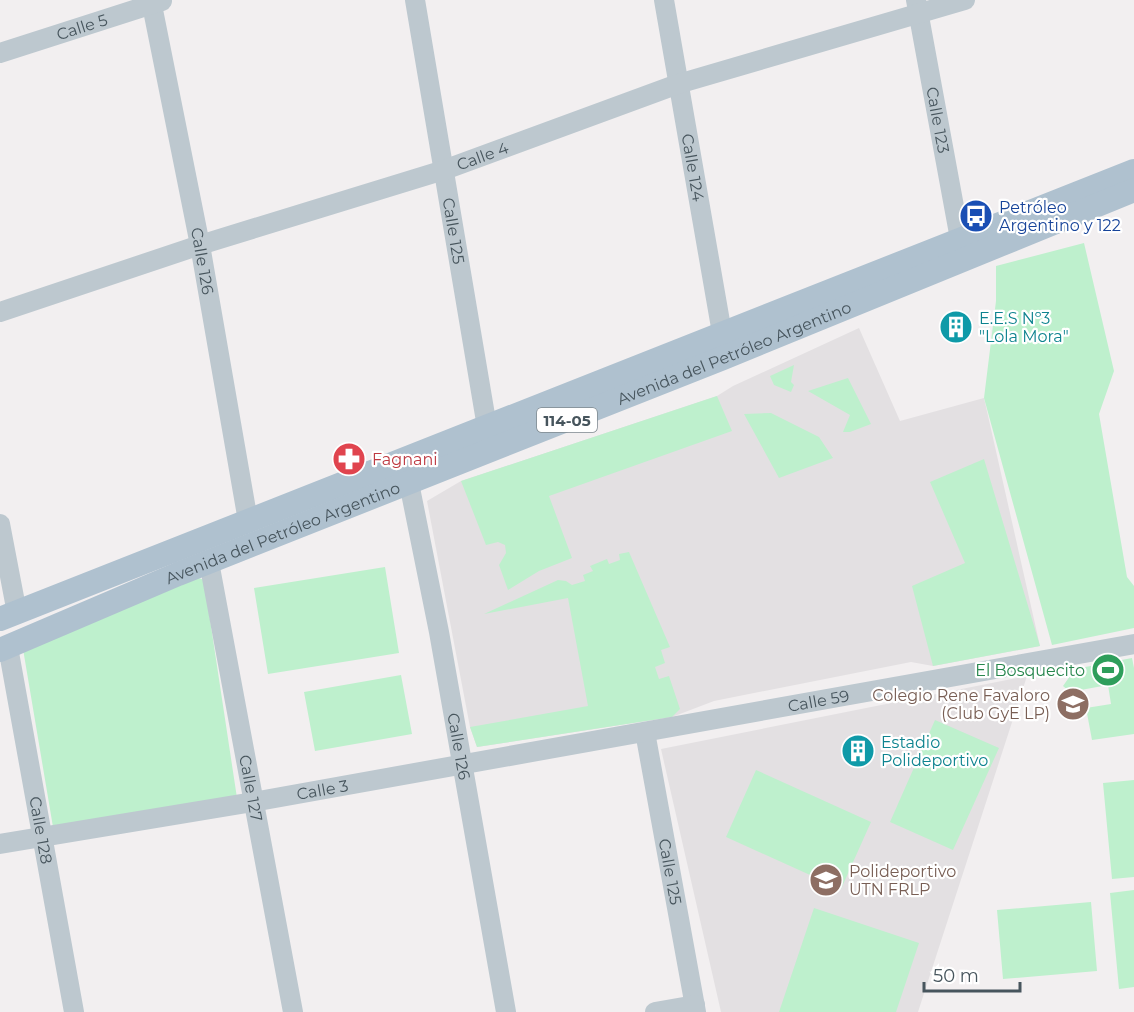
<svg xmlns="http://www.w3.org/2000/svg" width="1134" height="1012" font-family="Montserrat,sans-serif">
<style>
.education{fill:#e3e0e2}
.green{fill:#bef0cd}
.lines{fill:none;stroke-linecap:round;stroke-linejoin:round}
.minor{stroke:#bdc8cf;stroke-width:20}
.major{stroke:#afc1cf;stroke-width:24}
.labels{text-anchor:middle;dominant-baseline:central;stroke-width:4.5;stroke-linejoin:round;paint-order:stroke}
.shield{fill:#fff;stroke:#7e888e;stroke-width:1.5}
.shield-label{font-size:15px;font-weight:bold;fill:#47555d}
.street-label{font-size:16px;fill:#47555d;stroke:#fff}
.transit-label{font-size:16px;fill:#164399;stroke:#fff;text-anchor:start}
.culture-label{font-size:16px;fill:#0d838f;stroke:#fff;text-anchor:start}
.health-label{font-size:16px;fill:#be3a42;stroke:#fff;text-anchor:start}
.leisure-label{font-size:16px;fill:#27864d;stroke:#fff;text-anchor:end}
.education-label{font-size:16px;fill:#785e54;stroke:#fff;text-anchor:end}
</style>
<rect width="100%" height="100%" fill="#f2eff0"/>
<path class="education" d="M859 328 900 421 984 398 1040 646 933 666 911 662 714 701 672 717 477 747 470 727 427 501 461 481 717 396 733 386Z
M1027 676 918 1012H721L661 749Z"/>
<path class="green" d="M1084 243 1114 371 1099 414 1127 577 1134 586V628L1052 645 984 398 996 301V266Z
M794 365 791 382 794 385 791 392 774 385 770 376Z
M848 378 871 424 850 432H843L850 415 808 391Z
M717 396 732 431 549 496 572 558 539 571 508 590 499 565 506 553 505 545 498 542 486 545 461 481Z
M771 413 819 437 833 458 779 478 744 414Z
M984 459 1040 646 933 666 912 586 965 563 930 482Z
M629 552 670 647 661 650 665 663 655 667 659 679 669 676 680 709 672 717 477 747 470 727 588 706 568 598 484 614 558 580 566 581 572 585 585 581 583 575 593 571 590 566 607 559 609 564 620 560 619 554Z
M385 567 399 653 268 674 254 588Z
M194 576 204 580 237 798 53 827 23 649Z
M1132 658 1134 668V734L1092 740 1086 708 1111 704 1108 685 1070 692 1063 686 1075 669Z
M401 675 412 734 315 751 304 692Z
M935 720 999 748 953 850 890 822Z
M756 770 871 822 841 889 726 837Z
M1134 780V877L1112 879 1103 783Z
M1134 890V987L1119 989 1110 893Z
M1091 902 1097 971 1003 979 997 910Z
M814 908 919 943 896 1012H779Z"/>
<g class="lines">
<g class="minor">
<path id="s1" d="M151 0 200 245 248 521"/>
<path id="s2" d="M415 0 487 427"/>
<path id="s3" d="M664 0 722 333"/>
<path id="s4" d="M916 0 960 239"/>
<path id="s5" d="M0 53 162 1"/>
<path id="s6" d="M0 312 200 245 444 170 678 84 965 0"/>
<path id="s7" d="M409 483 439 632 506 1012"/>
<path d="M0 524 17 613"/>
<path id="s8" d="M209 562 293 1012"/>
<path id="s9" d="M8 647 74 1012"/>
<path id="s10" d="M645 732 696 1012"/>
<path id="s11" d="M0 844 253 802 1134 644"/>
<path d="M655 1012 695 1005"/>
</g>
<g class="major">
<path d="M0 619 1134 171"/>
<path id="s12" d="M0 650 178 574 723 358 1134 190"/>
</g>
</g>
<defs>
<g id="bus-disc" transform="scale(1.725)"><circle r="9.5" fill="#1a4fb4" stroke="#fff"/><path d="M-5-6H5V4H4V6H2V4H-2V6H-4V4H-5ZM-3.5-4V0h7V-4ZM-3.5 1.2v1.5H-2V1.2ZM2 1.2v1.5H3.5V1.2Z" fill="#fff"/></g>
<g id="building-disc" transform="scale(1.725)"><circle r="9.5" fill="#0f9aa8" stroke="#fff"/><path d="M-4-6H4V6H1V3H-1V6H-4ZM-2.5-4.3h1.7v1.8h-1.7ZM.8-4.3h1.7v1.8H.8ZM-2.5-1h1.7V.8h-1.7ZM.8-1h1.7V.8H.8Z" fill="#fff"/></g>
<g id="pharmacy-disc" transform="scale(1.725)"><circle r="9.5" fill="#e0444e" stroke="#fff"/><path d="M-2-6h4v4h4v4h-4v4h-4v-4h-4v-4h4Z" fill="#fff"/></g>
<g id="stadium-disc" transform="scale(1.725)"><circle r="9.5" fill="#2e9e5b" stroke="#fff"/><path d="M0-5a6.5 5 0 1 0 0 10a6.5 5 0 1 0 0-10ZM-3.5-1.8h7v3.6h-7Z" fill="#fff"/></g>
<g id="school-disc" transform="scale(1.725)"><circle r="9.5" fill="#8d6e63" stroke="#fff"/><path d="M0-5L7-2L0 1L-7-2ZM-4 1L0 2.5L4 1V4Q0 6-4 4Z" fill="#fff"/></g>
<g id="university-disc" transform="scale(1.725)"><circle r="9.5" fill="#8d6e63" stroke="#fff"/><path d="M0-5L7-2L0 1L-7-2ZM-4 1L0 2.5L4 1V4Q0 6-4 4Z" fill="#fff"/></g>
</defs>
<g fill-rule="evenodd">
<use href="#bus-disc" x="976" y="216"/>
<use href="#building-disc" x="956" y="327"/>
<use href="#pharmacy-disc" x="349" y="459"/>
<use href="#stadium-disc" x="1108" y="670"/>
<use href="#school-disc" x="1073" y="704"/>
<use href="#building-disc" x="858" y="751"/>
<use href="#university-disc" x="826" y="880"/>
</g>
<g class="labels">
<rect class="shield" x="537" y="408" width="60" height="24" rx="4.5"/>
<g class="shield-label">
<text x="567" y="420">114-05</text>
</g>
<g class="street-label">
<text stroke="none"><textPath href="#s5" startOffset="86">Calle 5</textPath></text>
<text stroke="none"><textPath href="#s4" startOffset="122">Calle 123</textPath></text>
<text stroke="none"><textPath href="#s6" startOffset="507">Calle 4</textPath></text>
<text stroke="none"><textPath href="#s3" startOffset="170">Calle 124</textPath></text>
<text stroke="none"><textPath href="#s2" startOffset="234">Calle 125</textPath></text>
<text stroke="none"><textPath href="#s1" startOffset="266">Calle 126</textPath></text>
<text stroke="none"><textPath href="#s12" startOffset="792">Avenida del Petróleo Argentino</textPath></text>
<text stroke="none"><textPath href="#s12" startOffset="306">Avenida del Petróleo Argentino</textPath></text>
<text stroke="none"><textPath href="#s11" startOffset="831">Calle 59</textPath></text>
<text stroke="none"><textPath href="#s7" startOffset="268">Calle 126</textPath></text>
<text stroke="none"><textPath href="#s8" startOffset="230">Calle 127</textPath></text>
<text stroke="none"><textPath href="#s11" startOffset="327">Calle 3</textPath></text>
<text stroke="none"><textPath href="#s9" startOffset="186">Calle 128</textPath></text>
<text stroke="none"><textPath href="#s10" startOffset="142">Calle 125</textPath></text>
</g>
<g class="transit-label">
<text x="999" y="207">Petróleo<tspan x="999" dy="18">Argentino y 122</tspan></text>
</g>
<g class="culture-label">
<text x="979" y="318">E.E.S Nº3<tspan x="979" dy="18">"Lola Mora"</tspan></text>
<text x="881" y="742">Estadio<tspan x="881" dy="18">Polideportivo</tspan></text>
</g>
<g class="health-label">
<text x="372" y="459">Fagnani</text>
</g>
<g class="leisure-label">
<text x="1085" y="670">El Bosquecito</text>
</g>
<g class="education-label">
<text x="1050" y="695">Colegio Rene Favaloro<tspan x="1050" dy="18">(Club GyE LP)</tspan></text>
<text x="849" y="871" text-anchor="start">Polideportivo<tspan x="849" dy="18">UTN FRLP</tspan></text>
</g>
</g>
<path d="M924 982v9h96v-9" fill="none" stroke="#47555d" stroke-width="3"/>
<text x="933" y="982" font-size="18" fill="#47555d" stroke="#ffffff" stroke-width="4.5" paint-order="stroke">50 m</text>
</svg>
